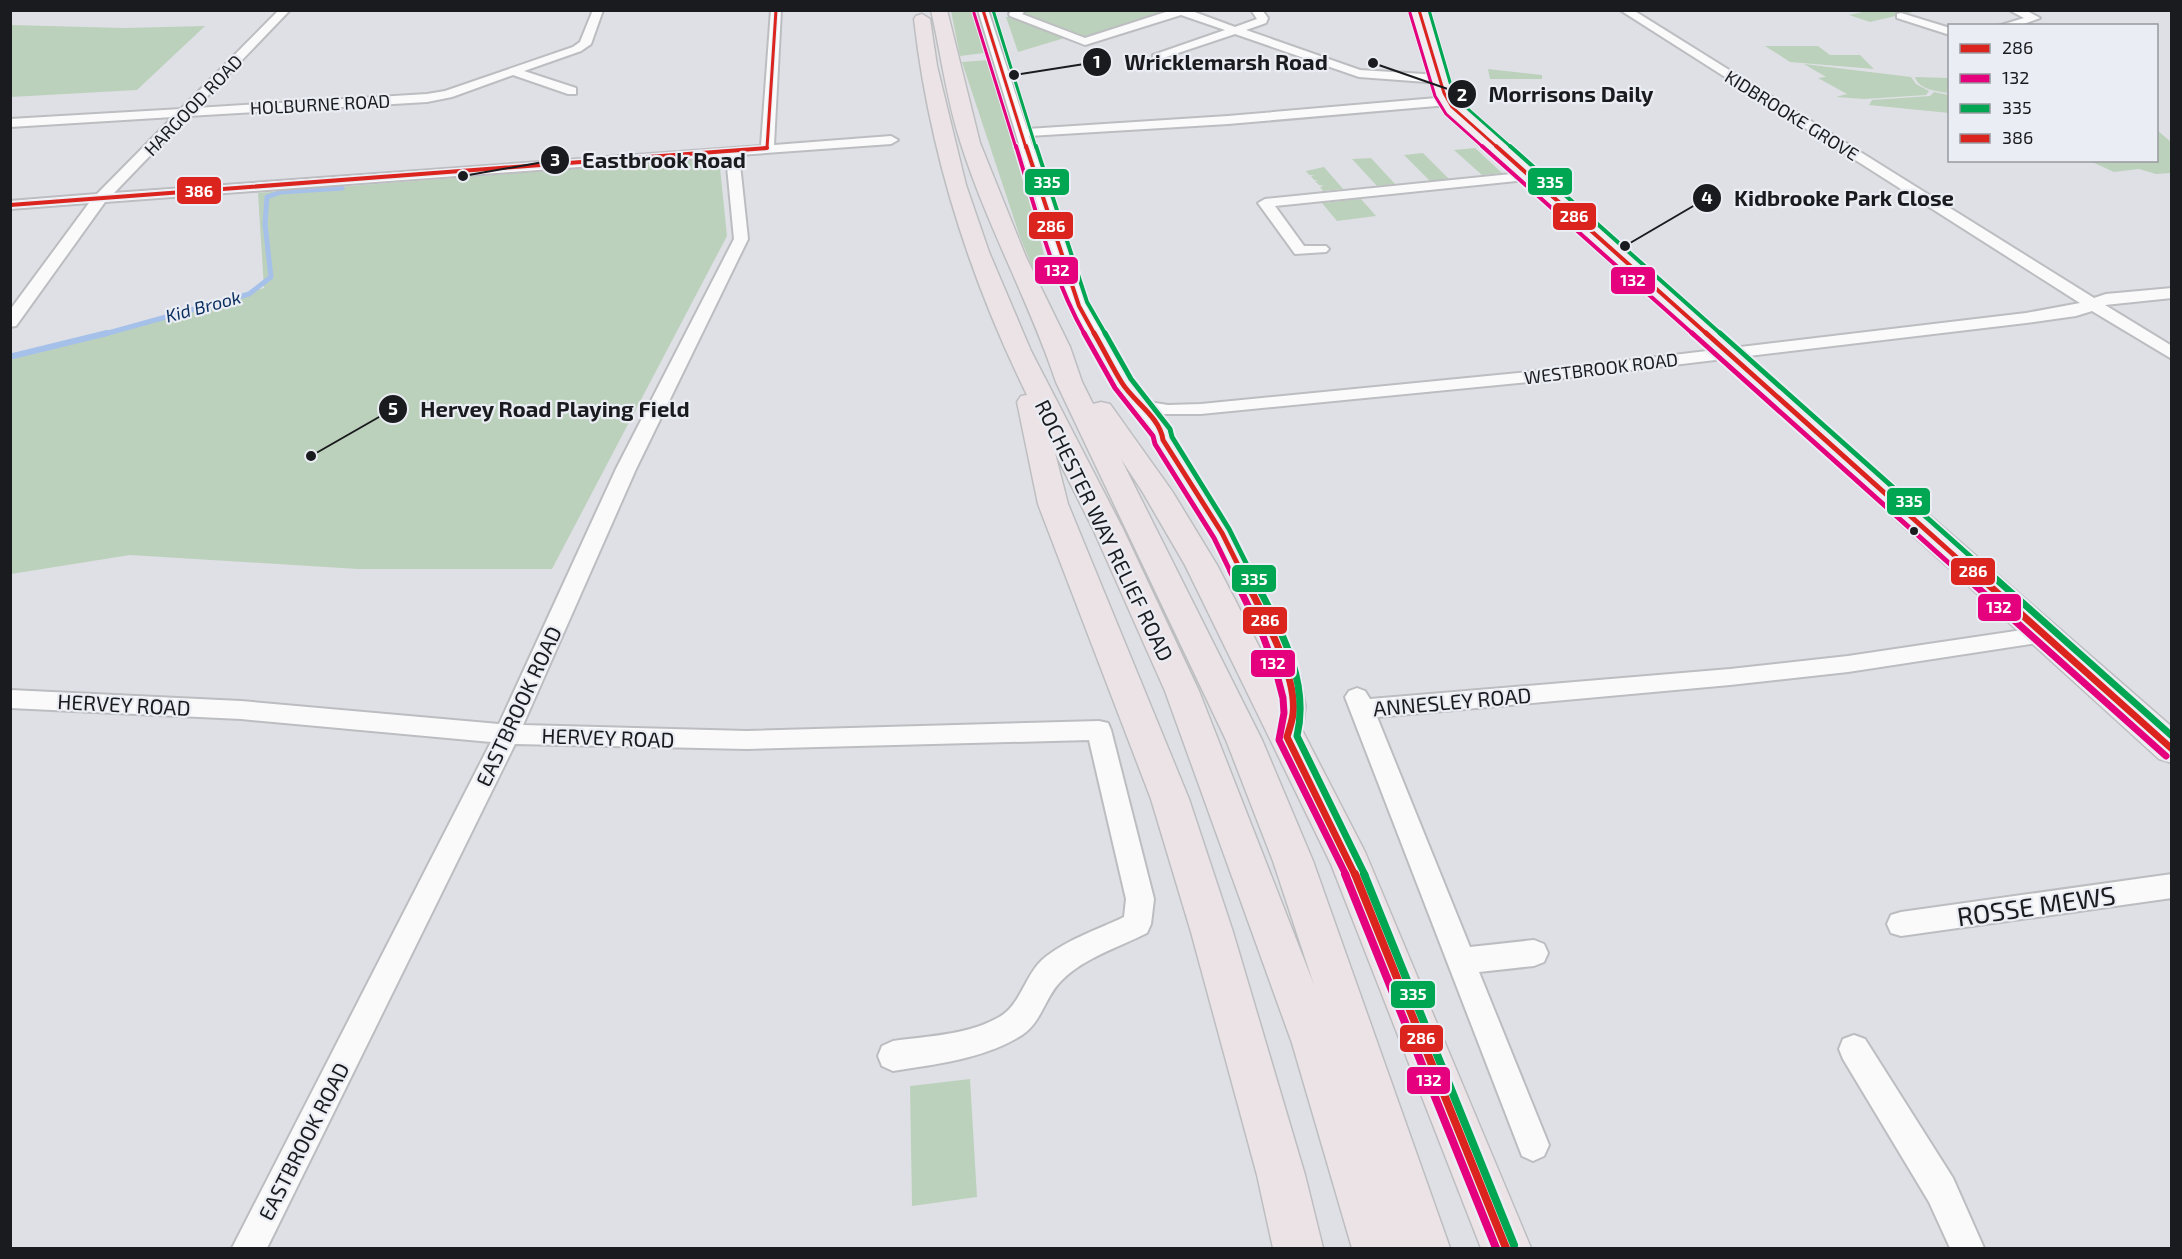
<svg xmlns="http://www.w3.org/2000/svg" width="2182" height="1259" font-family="'Exo 2',sans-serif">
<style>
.green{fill:#bcd1bb}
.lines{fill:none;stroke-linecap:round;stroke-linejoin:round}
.stream-far1{stroke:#a6c1e9;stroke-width:5}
.stream{stroke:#a6c1e9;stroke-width:6}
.street-casing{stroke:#bcbdc0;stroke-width:4}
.primary-casing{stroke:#bdbec0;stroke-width:3}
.highway-casing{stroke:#bdbec0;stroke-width:3}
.street{fill:#fafafb;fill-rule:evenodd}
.primary{fill:#f2ecef;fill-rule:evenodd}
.highway{fill:#ece3e7;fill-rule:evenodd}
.bus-1-far4-casing{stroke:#eaedf4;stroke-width:5}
.bus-1-far3-casing{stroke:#eaedf4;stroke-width:7}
.bus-1-far2-casing{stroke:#eaedf4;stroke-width:9}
.bus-1-far1-casing{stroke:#eaedf4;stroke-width:11}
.bus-1-casing{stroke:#eaedf4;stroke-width:13}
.bus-2-far4-casing{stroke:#eaedf4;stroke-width:5}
.bus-2-far3-casing{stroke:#eaedf4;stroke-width:7}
.bus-2-far2-casing{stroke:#eaedf4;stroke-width:9}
.bus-2-far1-casing{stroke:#eaedf4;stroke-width:11}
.bus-2-casing{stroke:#eaedf4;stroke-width:13}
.bus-3-far4-casing{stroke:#eaedf4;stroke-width:5}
.bus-3-far3-casing{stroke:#eaedf4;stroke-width:7}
.bus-3-far2-casing{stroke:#eaedf4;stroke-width:9}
.bus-3-far1-casing{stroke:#eaedf4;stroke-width:11}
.bus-3-casing{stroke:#eaedf4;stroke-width:13}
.bus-4-far1-casing{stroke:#eaedf4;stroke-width:5}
.bus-4-casing{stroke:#eaedf4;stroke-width:7}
.bus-1-far4{stroke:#dc241f;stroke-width:3}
.bus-1-far3{stroke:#dc241f;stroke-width:4}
.bus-1-far2{stroke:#dc241f;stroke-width:5}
.bus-1-far1{stroke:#dc241f;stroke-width:7}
.bus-1{stroke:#dc241f;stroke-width:8}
.bus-2-far4{stroke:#e5007d;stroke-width:3}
.bus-2-far3{stroke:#e5007d;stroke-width:4}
.bus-2-far2{stroke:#e5007d;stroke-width:5}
.bus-2-far1{stroke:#e5007d;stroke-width:7}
.bus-2{stroke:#e5007d;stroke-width:8}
.bus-3-far4{stroke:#00a651;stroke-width:3}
.bus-3-far3{stroke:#00a651;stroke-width:4}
.bus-3-far2{stroke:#00a651;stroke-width:5}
.bus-3-far1{stroke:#00a651;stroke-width:7}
.bus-3{stroke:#00a651;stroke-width:8}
.bus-4-far1{stroke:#dc241f;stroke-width:3}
.bus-4{stroke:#dc241f;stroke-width:4}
.bus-dot{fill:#1a1b1e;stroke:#eaedf4;stroke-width:2}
.labels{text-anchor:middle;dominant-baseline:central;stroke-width:4.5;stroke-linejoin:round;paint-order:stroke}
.far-street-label{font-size:18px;fill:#1a1b1e;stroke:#eaedf4}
.far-water-label{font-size:18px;font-style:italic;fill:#082d5d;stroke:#eaedf4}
.street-label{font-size:21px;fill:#1a1b1e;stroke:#eaedf4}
.near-street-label{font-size:26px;fill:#1a1b1e;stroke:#eaedf4}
.leader{fill:none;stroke:#1a1b1e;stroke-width:2}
.callout-dot{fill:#1a1b1e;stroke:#eaedf4;stroke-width:2}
.mark-label{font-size:18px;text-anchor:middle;font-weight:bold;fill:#fff}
.callout-label{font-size:22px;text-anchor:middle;font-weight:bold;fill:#1a1b1e;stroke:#eaedf4;stroke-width:4.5;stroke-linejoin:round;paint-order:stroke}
.line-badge{stroke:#eaedf4;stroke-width:2}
.badge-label{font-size:16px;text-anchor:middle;font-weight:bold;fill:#fff}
</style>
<rect width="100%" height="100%" fill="#dfe0e5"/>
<path class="green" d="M1026 10H1160L1170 14 1086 40 1023 16 1020 13Z
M951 11H974L984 53 960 56Z
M1867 11H1917L1870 22 1849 15Z
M1006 17H1013L1068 37 1018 52Z
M11 25 124 28 205 26 137 90 11 97Z
M1765 46H1818L1830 55H1860L1874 69 1790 62Z
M989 60 1011 122 1049 275 1039 283 1020 237 962 62Z
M1804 64 1911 77 1916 84 1929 91 1926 95 1864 99 1836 97 1847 94 1818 78 1826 77Z
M1488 69 1542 75V79H1490Z
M1915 77 1949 78V93C1937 91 1919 90 1915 77Z
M1934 92 1949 95V113L1869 105 1872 100 1930 96Z
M2157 130 2171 142V173L2156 174 2139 169 2114 172 2090 161 2156 160Z
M1475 148 1502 173 1482 175 1454 150Z
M1423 153 1449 179 1430 181 1404 155Z
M719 158 727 236 552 569H358L130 555 11 574V358L264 288 258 193Z
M1371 158 1395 184 1377 186 1352 159Z
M1324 167 1343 189 1323 191 1320 187 1324 186 1319 185 1315 181 1319 180H1314L1311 176 1315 175H1309L1306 171Z
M1361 199 1376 216 1337 221 1322 203Z
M970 1079 977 1197 912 1206 910 1086Z"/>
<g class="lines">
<path class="stream-far1" d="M101 335 249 294 271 277 265 224 267 197 281 192 342 188"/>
<path class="stream" d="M13 356 107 333"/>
<g class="street-casing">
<path id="street" d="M279 10H290L196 108 427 94 445 91 573 47 580 42 593 10H603L591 44 581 51 524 71 576 88V94H568L513 75 452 97 427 102 188 116 114 193 761 146 771 10H781L774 145 891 136 898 140 891 144 739 155 748 239 636 469 523 725 747 731 1099 721 1108 723 1111 730 1154 899 1151 924 1147 933C1119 947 1084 958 1062 980 1045 996 1042 1022 1022 1035 984 1059 936 1064 893 1071L882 1066 878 1056 882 1046 893 1041C928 1036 970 1035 1001 1016 1021 1003 1025 976 1042 960 1065 940 1097 930 1124 917L1126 899 1089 740 747 749 515 744 267 1248H232L491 742 241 719 10 708V690L241 701 499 724 616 469 734 239 726 156 105 202 16 326 10 327V310L89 203 10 209V201L97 194 173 117 10 127V119L181 109Z
M978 10H988L1027 129 1228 116 1448 97 1454 101 1448 105 1228 124 1029 136 1087 306 1131 382 1149 402 1168 405 1201 404 1548 370 2026 313 2080 303 1620 10H1633L2094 298 2106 294 2172 288V298L2105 305 2172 346V359L2092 311 2076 316 2026 323 1548 380 1201 414H1158L1245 557 1286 641 1300 677 1305 706 1303 722 1296 744 1287 746 1278 744 1275 737 1281 714 1280 696 1273 668 1260 632 1211 533 1154 440 1153 433 1137 411 1130 405 1114 384 1071 306 1048 239Z
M1012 10H1026L1022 14 1085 38 1172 10H1189L1235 27 1257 19 1251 10H1262L1268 18 1266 23 1246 30 1360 70 1440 75 1446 79 1440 83 1359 77 1235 34 1157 60 1153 59V55L1225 30 1181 15 1085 45 1010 16 1009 14Z
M2009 10H2025L2040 18 2018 26H1998L2024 18Z
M1901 13 1950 28V35L1897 18V14Z
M1530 172 1535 173 1537 176 1535 179 1275 206 1304 246H1326L1329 249 1326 252 1295 254 1258 203 1265 199Z
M2043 627 2051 629 2054 635 2051 641 1848 672 1730 685 1377 717 1470 947 1534 940 1544 944 1548 953 1544 962 1534 966 1479 972 1549 1145 1544 1156 1533 1161 1522 1156 1345 697 1349 691 1357 688 1365 691 1370 699 1730 669 1848 656Z
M2172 874V898L1901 936 1891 933 1887 924 1891 915 1901 912Z
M1854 1035 1865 1039 1953 1178 1984 1248H1950L1929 1202 1843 1059 1839 1049 1843 1039Z"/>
</g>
<g class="primary-casing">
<path id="primary" d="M1411 10H1427L1453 93 1459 104 2172 727V763L2159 759 1446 111 1435 93Z"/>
</g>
<g class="highway-casing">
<path id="highway" d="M931 10H947L980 143 1026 257 1070 347 1082 382 1093 404 1101 402 1110 404 1172 491 1217 565 1365 852 1531 1248H1481L1331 864 1185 565 1142 491 1121 459 1262 740 1313 861 1450 1248H1352L1292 1043 1165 691 1093 529 1055 453 1068 504 1189 799 1233 932 1305 1175 1323 1248H1273L1257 1175 1191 932 1151 799 1038 504 1017 402 1021 396 1027 395C969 277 929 150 914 19L916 16 922 14 930 19 937 66 966 185 989 252 1031 351 1123 529 1199 691 1314 985 1273 861 1226 740 1056 382C1029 301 987 226 961 144 947 102 941 54 931 10Z"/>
</g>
<use href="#street" class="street"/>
<use href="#primary" class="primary"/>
<use href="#highway" class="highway"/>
<g class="bus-1-far4-casing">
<path id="bus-1-far4" d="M983 10 1026 148
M1419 10 1444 93 1452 107 1498 148"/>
</g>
<g class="bus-1-far3-casing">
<path id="bus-1-far3" d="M1026 146 1079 306 1095 335
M1496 146 1708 335"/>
</g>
<g class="bus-1-far2-casing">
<path id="bus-1-far2" d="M1094 333C1104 350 1112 367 1122 383 1134 402 1160 417 1163 440L1222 533 1242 573
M1706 333 1974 573"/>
</g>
<g class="bus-1-far1-casing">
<path id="bus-1-far1" d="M1241 571C1259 607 1298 674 1293 714 1292 722 1289 730 1287 737L1355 875
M1973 571 2172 749"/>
</g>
<g class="bus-1-casing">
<path id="bus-1" d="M1355 874 1506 1248"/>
</g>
<g class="bus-2-far4-casing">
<path id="bus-2-far4" d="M974 13 1016 148
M1410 13 1435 96 1446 114 1484 148"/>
</g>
<g class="bus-2-far3-casing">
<path id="bus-2-far3" d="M1016 146C1036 210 1052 277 1085 335
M1482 146 1694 335"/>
</g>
<g class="bus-2-far2-casing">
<path id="bus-2-far2" d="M1084 333 1115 388 1153 436 1155 444 1214 538 1231 573
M1692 333 1960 573"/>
</g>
<g class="bus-2-far1-casing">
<path id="bus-2-far1" d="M1231 571 1263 636 1276 671 1283 698 1284 713 1279 740 1346 875
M1959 571 2166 756"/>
</g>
<g class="bus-2-casing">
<path id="bus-2" d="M1345 874 1496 1248"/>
</g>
<g class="bus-3-far4-casing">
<path id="bus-3-far4" d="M993 10 1036 148
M1429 10 1452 89 1459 101 1512 148"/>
</g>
<g class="bus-3-far3-casing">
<path id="bus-3-far3" d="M1036 146 1087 302 1106 335
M1510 146 1722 335"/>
</g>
<g class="bus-3-far2-casing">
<path id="bus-3-far2" d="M1105 333 1131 379 1170 429 1172 437 1229 529 1251 573
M1720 333 1989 573"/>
</g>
<g class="bus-3-far1-casing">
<path id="bus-3-far1" d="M1250 571C1276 623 1311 677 1297 736L1365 875
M1987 571 2172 736"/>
</g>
<g class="bus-3-casing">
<path id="bus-3" d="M1364 874 1514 1245"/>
</g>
<g class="bus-4-far1-casing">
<path id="bus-4-far1" d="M767 148 776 10"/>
</g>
<g class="bus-4-casing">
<path id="bus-4" d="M10 205 767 148"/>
</g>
<use href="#bus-1-far4" class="bus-1-far4"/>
<use href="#bus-1-far3" class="bus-1-far3"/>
<use href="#bus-1-far2" class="bus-1-far2"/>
<use href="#bus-1-far1" class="bus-1-far1"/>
<use href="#bus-1" class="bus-1"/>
<use href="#bus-2-far4" class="bus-2-far4"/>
<use href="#bus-2-far3" class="bus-2-far3"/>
<use href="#bus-2-far2" class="bus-2-far2"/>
<use href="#bus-2-far1" class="bus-2-far1"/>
<use href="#bus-2" class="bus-2"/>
<use href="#bus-3-far4" class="bus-3-far4"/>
<use href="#bus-3-far3" class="bus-3-far3"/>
<use href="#bus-3-far2" class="bus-3-far2"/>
<use href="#bus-3-far1" class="bus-3-far1"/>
<use href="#bus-3" class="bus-3"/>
<use href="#bus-4-far1" class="bus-4-far1"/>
<use href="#bus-4" class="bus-4"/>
</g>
<circle class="bus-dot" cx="1914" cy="531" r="5"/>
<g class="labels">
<g class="far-street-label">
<text transform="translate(320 104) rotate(-3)">HOLBURNE ROAD</text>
<text transform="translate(193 105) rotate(-46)">HARGOOD ROAD</text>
<text transform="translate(1792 115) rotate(32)">KIDBROOKE GROVE</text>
<text transform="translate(1601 368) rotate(-7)">WESTBROOK ROAD</text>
</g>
<g class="far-water-label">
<text transform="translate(203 306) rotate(-15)">Kid Brook</text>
</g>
<g class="street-label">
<text transform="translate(1105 530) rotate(64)">ROCHESTER WAY RELIEF ROAD</text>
<text transform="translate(1452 701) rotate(-5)">ANNESLEY ROAD</text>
<text transform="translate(124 704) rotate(3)">HERVEY ROAD</text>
<text transform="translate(518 706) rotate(-65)">EASTBROOK ROAD</text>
<text transform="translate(608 737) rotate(2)">HERVEY ROAD</text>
<text transform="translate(303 1141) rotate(-63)">EASTBROOK ROAD</text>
</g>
<g class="near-street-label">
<text transform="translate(2036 905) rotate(-8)">ROSSE MEWS</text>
</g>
</g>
<path class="leader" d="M1014 75L1097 62M1373 63L1462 94M463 176L555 160M1625 246L1707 198M311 456L393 409"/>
<g class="callout-dot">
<circle cx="1014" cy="75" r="6"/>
<circle cx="1373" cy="63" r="6"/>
<circle cx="463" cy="176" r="6"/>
<circle cx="1625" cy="246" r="6"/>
<circle cx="311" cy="456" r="6"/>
<circle cx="1097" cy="62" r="15"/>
<circle cx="1462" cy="94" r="15"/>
<circle cx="555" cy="160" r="15"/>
<circle cx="1707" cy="198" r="15"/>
<circle cx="393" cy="409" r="15"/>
</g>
<g class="mark-label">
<text x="1097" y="68">1</text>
<text x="1462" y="101">2</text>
<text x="555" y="166">3</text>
<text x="1707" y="204">4</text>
<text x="393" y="415">5</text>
</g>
<g class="callout-label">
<text x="1226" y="70">Wricklemarsh Road</text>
<text x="1571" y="102">Morrisons Daily</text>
<text x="664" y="168">Eastbrook Road</text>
<text x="1844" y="206">Kidbrooke Park Close</text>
<text x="555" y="417">Hervey Road Playing Field</text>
</g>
<g class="line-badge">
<rect x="1527" y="167" width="46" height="29" rx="6" fill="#00a651"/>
<rect x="1024" y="168" width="46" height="28" rx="6" fill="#00a651"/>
<rect x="176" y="176" width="46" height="29" rx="6" fill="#dc241f"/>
<rect x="1552" y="202" width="45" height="29" rx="6" fill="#dc241f"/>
<rect x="1028" y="211" width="46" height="29" rx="6" fill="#dc241f"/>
<rect x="1034" y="256" width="45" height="29" rx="6" fill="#e5007d"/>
<rect x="1610" y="266" width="46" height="29" rx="6" fill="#e5007d"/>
<rect x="1886" y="487" width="45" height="29" rx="6" fill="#00a651"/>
<rect x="1950" y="557" width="46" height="29" rx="6" fill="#dc241f"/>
<rect x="1231" y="564" width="46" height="29" rx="6" fill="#00a651"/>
<rect x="1977" y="593" width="45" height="29" rx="6" fill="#e5007d"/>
<rect x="1242" y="606" width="46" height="29" rx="6" fill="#dc241f"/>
<rect x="1250" y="649" width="46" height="29" rx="6" fill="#e5007d"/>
<rect x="1390" y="980" width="46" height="29" rx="6" fill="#00a651"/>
<rect x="1399" y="1024" width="45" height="29" rx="6" fill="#dc241f"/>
<rect x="1406" y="1066" width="45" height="29" rx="6" fill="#e5007d"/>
</g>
<g class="badge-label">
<text x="1550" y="188">335</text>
<text x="1047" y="188">335</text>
<text x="199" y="197">386</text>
<text x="1574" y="222">286</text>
<text x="1051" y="232">286</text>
<text x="1057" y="276">132</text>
<text x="1633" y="286">132</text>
<text x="1909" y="507">335</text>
<text x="1973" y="577">286</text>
<text x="1254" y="585">335</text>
<text x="1999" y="613">132</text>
<text x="1265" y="626">286</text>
<text x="1273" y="669">132</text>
<text x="1413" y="1000">335</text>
<text x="1421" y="1044">286</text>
<text x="1429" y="1086">132</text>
</g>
<rect width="2182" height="1259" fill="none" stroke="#1a1b1e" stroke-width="24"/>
<rect x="1948" y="24" width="210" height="138" fill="#eaedf4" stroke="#97999e" stroke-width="1.5"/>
<rect x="1960" y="44" width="30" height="9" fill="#dc241f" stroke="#97999e" stroke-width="1.5"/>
<text x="2002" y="54" font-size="18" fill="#1a1b1e">286</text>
<rect x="1960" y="74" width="30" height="9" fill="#e5007d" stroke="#97999e" stroke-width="1.5"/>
<text x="2002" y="84" font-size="18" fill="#1a1b1e">132</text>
<rect x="1960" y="104" width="30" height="9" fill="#00a651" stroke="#97999e" stroke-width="1.5"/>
<text x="2002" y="114" font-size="18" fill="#1a1b1e">335</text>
<rect x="1960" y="134" width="30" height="9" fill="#dc241f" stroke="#97999e" stroke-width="1.5"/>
<text x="2002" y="144" font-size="18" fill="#1a1b1e">386</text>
</svg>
